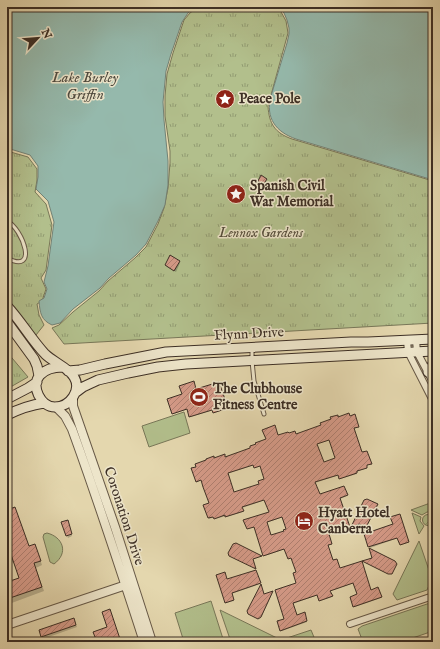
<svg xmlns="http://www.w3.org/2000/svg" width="440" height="649" font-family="'IM FELL English',serif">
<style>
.grass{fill:#b2bf8c;stroke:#787758}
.park{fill:url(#park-tufts);stroke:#787758}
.garden{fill:url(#garden-furrows);stroke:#787758}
.water{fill:#95b9ac;stroke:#728276}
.shadow{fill:#0003;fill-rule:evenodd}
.building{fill:url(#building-hatch);stroke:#3d2f25;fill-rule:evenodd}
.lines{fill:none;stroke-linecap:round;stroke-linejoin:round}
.service-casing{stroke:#675947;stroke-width:5}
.minor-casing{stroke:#675947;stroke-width:8}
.tertiary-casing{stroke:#675947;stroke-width:10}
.secondary-casing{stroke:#3d2f25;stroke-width:11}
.service{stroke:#ede5ca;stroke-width:3}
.minor{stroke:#ede5ca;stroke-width:6}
.tertiary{stroke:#ede5ca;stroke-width:8}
.secondary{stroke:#ede5ca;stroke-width:9}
.labels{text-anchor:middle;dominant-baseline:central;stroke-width:3;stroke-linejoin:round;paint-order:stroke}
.poi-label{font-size:14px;font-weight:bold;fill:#3d2f25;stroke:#ede5ca;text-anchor:start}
.park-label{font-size:14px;font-style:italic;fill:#544c3a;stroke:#ede5ca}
.street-label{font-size:14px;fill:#3d2f25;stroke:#ede5ca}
.water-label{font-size:15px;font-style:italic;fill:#4f4b40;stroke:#ede5ca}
</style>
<defs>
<pattern id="park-tufts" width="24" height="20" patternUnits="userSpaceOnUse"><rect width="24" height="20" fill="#b2bf8c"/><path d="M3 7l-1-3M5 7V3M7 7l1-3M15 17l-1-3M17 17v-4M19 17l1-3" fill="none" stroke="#929c72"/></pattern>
<pattern id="garden-furrows" width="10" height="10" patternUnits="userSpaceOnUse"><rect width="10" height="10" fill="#b2bf8c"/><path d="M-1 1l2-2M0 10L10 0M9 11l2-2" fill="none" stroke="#929c72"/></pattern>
<pattern id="building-hatch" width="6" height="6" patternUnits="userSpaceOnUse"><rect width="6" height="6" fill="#d69b89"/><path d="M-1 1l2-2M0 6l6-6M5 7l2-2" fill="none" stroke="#af7f70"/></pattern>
</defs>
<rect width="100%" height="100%" fill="#e4d7ae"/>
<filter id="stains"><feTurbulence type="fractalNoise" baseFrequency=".005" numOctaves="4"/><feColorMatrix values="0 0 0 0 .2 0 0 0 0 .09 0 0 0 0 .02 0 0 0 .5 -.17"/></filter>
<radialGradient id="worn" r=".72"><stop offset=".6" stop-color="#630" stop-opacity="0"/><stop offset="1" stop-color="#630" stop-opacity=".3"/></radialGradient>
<path class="grass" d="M184 412 190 433 149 447 142 426Z
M433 502V512H427L422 515 411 510Z
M412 513 421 517 420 521 424 526 419 534Z
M47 533C63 537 69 553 54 564L50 562 43 537 44 534Z
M419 541 432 579 427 590 397 600 393 594Z
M211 601 224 642H184L175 613Z
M433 602V631L401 642H363L358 629 362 626Z
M220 610 279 639 269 642H231Z
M311 630 316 642H275Z"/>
<path class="park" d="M198 7H276L280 10 286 21 288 33 268 106C269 124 275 133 292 139L433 181V323L64 344 52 328 59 325 73 312 99 291 108 281 135 258 146 247 158 224 164 208 168 188 170 163V151L165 116V96L167 74 173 53 184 20 190 13Z
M7 151 28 157 37 169V180L35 192 46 204 52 225 46 270 41 278 46 289 42 301 37 304 39 315 44 325 36 335 7 305Z
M7 352 28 377 7 389Z"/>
<path class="garden" d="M422.5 520a5.5 5.5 0 1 1 11 0a5.5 5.5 0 1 1-11 0Z"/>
<path class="water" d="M7 7H196L188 13 182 22 171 54 166 71 163 102 164 120 168 161V185L165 205 158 221 146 244 136 255 109 278 100 288 73 309 60 323 52 325C41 320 40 313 39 301L44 298 47 289 44 282 48 266 54 222 48 201 36 189 38 177V166L30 155 7 148Z
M279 7H433V180L296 139C276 132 265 118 271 96L287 43 289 34V28L287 20 284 13Z"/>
<path class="shadow" d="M179 261 180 263 176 272 167 267 166 265Z
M218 383 227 409 214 413 213 410 191 417 188 409 173 414 168 400Z
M354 415 359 427 354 429 362 453 367 452 371 464 366 466 367 468 356 472 357 474 340 479 339 475 315 483 319 495 344 487 347 496 340 499 350 528 328 535 332 544 328 546 333 561 340 570 371 591 378 589 381 598 355 607 351 597 358 595 354 583 330 591 332 597 320 601 318 595 293 604 297 616 304 614 307 622 282 631 278 622 286 620 297 583V573L292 558 289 559 285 549 265 556 255 527 248 529 245 521 270 512 265 500 242 508 243 512 226 517V516L215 519 214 517 209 519 205 506 210 504 202 480 197 482 214 459 225 458 251 449 278 436 295 435 322 426 338 418 349 417ZM330 440 336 459 323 464 317 444ZM254 465 255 468 261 466 266 480 260 484 234 493 227 474ZM283 517 287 529 285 532 271 537 266 523Z
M365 501 377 506 364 532 361 524 352 527Z
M7 511 30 547 37 550 42 565 36 568 44 591 9 604 8 602H7V583L20 578 14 562 7 564Z
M399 515 409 542 401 545 398 538 370 548 365 534 394 525Z
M68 524 72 536 68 538 67 536Z
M256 571 260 584 231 594 234 601 226 603 217 576 227 580Z
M273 592 261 618 259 619 250 614 264 595Z
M75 621 77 627 43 639 42 637 40 631Z"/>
<path class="building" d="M261 175 267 179 263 185 258 181Z
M170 255 180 261 174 271 165 265Z
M194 381 196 389 219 382 228 408 213 413 212 410 189 417 187 409 172 414 167 399 182 394 179 386Z
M349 413 350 416 355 414 359 427 354 428 362 452 367 451 372 464 367 465V468L357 471V473L339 479 338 475 315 482 320 494 344 486 348 495 340 498 350 527 329 534 332 544 328 545 333 560 337 559 340 568 362 561 371 590 378 587 382 597 353 607 350 597 357 594 353 583 330 591 333 596 319 601 317 595 293 603 297 615 305 612 307 621 280 631 277 621 284 619 275 590 296 583 293 573 296 572 291 558 288 559 284 549 263 556 254 527 247 529 243 520 269 512 264 500 242 507 244 511 225 517V515L214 519 213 517 208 518 203 505 209 503 203 487 201 480 196 482 191 468 196 467 195 464 206 460V459L214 456V458L225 454V457L250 448V446L256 444 255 443 266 439 262 430 275 425 278 435 288 432 289 433 295 431 296 434 321 425 320 423 331 419 330 417 338 415V417ZM329 440 335 458 324 462 317 444ZM253 465 254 468 260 466 264 479 258 481 259 484 234 492 228 473ZM282 517 286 529 283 530 284 531 271 535 267 522Z
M367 499 378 504 363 533 360 524 351 527 364 500Z
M15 507 29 546 35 544 41 561 34 563 42 587 7 599V582L19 578 7 543V510Z
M400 514 409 542 400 545 397 538 368 547 364 534 393 524 390 517Z
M68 520 72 534 66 536 61 522Z
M236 543 262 556 253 559 256 569 229 556 228 553 233 544Z
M369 548 395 561 397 564 392 574H388L362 561 372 558Z
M256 570 261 583 232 593 234 600 225 603 216 575 225 572 227 579Z
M261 584 264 594 273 591 261 617 258 619 248 614 247 611Z
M110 609 121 642H97L93 632 107 627 102 612Z
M74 618 76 625 41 637 39 630Z"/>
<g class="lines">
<g class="service-casing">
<path id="service" d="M7 221C23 229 39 275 7 258
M252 348V361L254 381 264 414"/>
</g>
<g class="minor-casing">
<path id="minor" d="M407 340 408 352 433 401
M416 340 417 352 433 382
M350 624 433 596"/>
</g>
<g class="tertiary-casing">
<path id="tertiary" d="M73 398V406L115 527 152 642
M56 407 65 416 72 429C98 500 121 571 144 642
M7 625 129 584"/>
</g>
<g class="secondary-casing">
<path id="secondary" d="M7 306C21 321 31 339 45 354 53 362 69 368 74 377 82 390 70 407 55 407 41 407 30 386 40 375 46 369 54 367 62 367
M7 322 34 359 37 366 39 376
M68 371 80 370 105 364 166 352 351 342H368L433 339
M428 372 433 364
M75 393 83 387 98 380 128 373 158 367 186 364 433 351
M7 399 28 388 37 382
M7 415C19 409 30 405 44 403"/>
</g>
<use href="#service" class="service"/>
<use href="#minor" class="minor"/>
<use href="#tertiary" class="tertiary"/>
<use href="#secondary" class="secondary"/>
</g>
<defs>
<g id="sight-disc" transform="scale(1)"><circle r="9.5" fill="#8f2418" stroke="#ede5ca"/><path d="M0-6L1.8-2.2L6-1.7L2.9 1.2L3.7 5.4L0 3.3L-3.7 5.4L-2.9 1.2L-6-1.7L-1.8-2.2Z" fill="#fff"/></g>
<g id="stadium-disc" transform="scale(1)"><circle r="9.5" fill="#8f2418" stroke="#ede5ca"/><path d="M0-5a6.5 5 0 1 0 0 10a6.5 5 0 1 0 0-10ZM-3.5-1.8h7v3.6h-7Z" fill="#fff"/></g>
<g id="hotel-disc" transform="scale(1)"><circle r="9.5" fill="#8f2418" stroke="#ede5ca"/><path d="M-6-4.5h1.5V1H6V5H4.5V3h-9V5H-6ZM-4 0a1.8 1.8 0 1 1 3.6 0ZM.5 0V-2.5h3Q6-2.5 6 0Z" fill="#fff"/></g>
</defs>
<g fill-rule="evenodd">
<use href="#sight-disc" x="225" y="99"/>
<use href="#sight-disc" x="236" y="194"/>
<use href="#stadium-disc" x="199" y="397"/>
<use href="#hotel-disc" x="304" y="521"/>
</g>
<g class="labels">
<g class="poi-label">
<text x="239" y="99">Peace Pole</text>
<text x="250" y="186">Spanish Civil<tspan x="250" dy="16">War Memorial</tspan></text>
<text x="213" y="389">The Clubhouse<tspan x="213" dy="16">Fitness Centre</tspan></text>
<text x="318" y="513">Hyatt Hotel<tspan x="318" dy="16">Canberra</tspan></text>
</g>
<g class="park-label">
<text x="261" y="233">Lennox Gardens</text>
</g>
<g class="street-label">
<text transform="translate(249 334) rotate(-3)">Flynn Drive</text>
<text transform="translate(124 516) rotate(72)">Coronation Drive</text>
</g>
<g class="water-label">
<text x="85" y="77">Lake Burley<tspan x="85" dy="17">Griffin</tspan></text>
</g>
</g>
<rect width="440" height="649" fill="none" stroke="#e4d7ae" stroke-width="24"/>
<rect x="8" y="8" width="424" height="633" fill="none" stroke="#3d2f25" stroke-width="2"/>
<rect x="12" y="12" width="416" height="625" fill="none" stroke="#3d2f25"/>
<g transform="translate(38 38) rotate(64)" stroke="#ede5ca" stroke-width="3" paint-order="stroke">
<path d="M0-3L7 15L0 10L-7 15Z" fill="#3d2f25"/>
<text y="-6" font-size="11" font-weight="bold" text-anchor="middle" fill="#3d2f25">N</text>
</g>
<rect width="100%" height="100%" filter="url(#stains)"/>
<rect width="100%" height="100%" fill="url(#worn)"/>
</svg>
